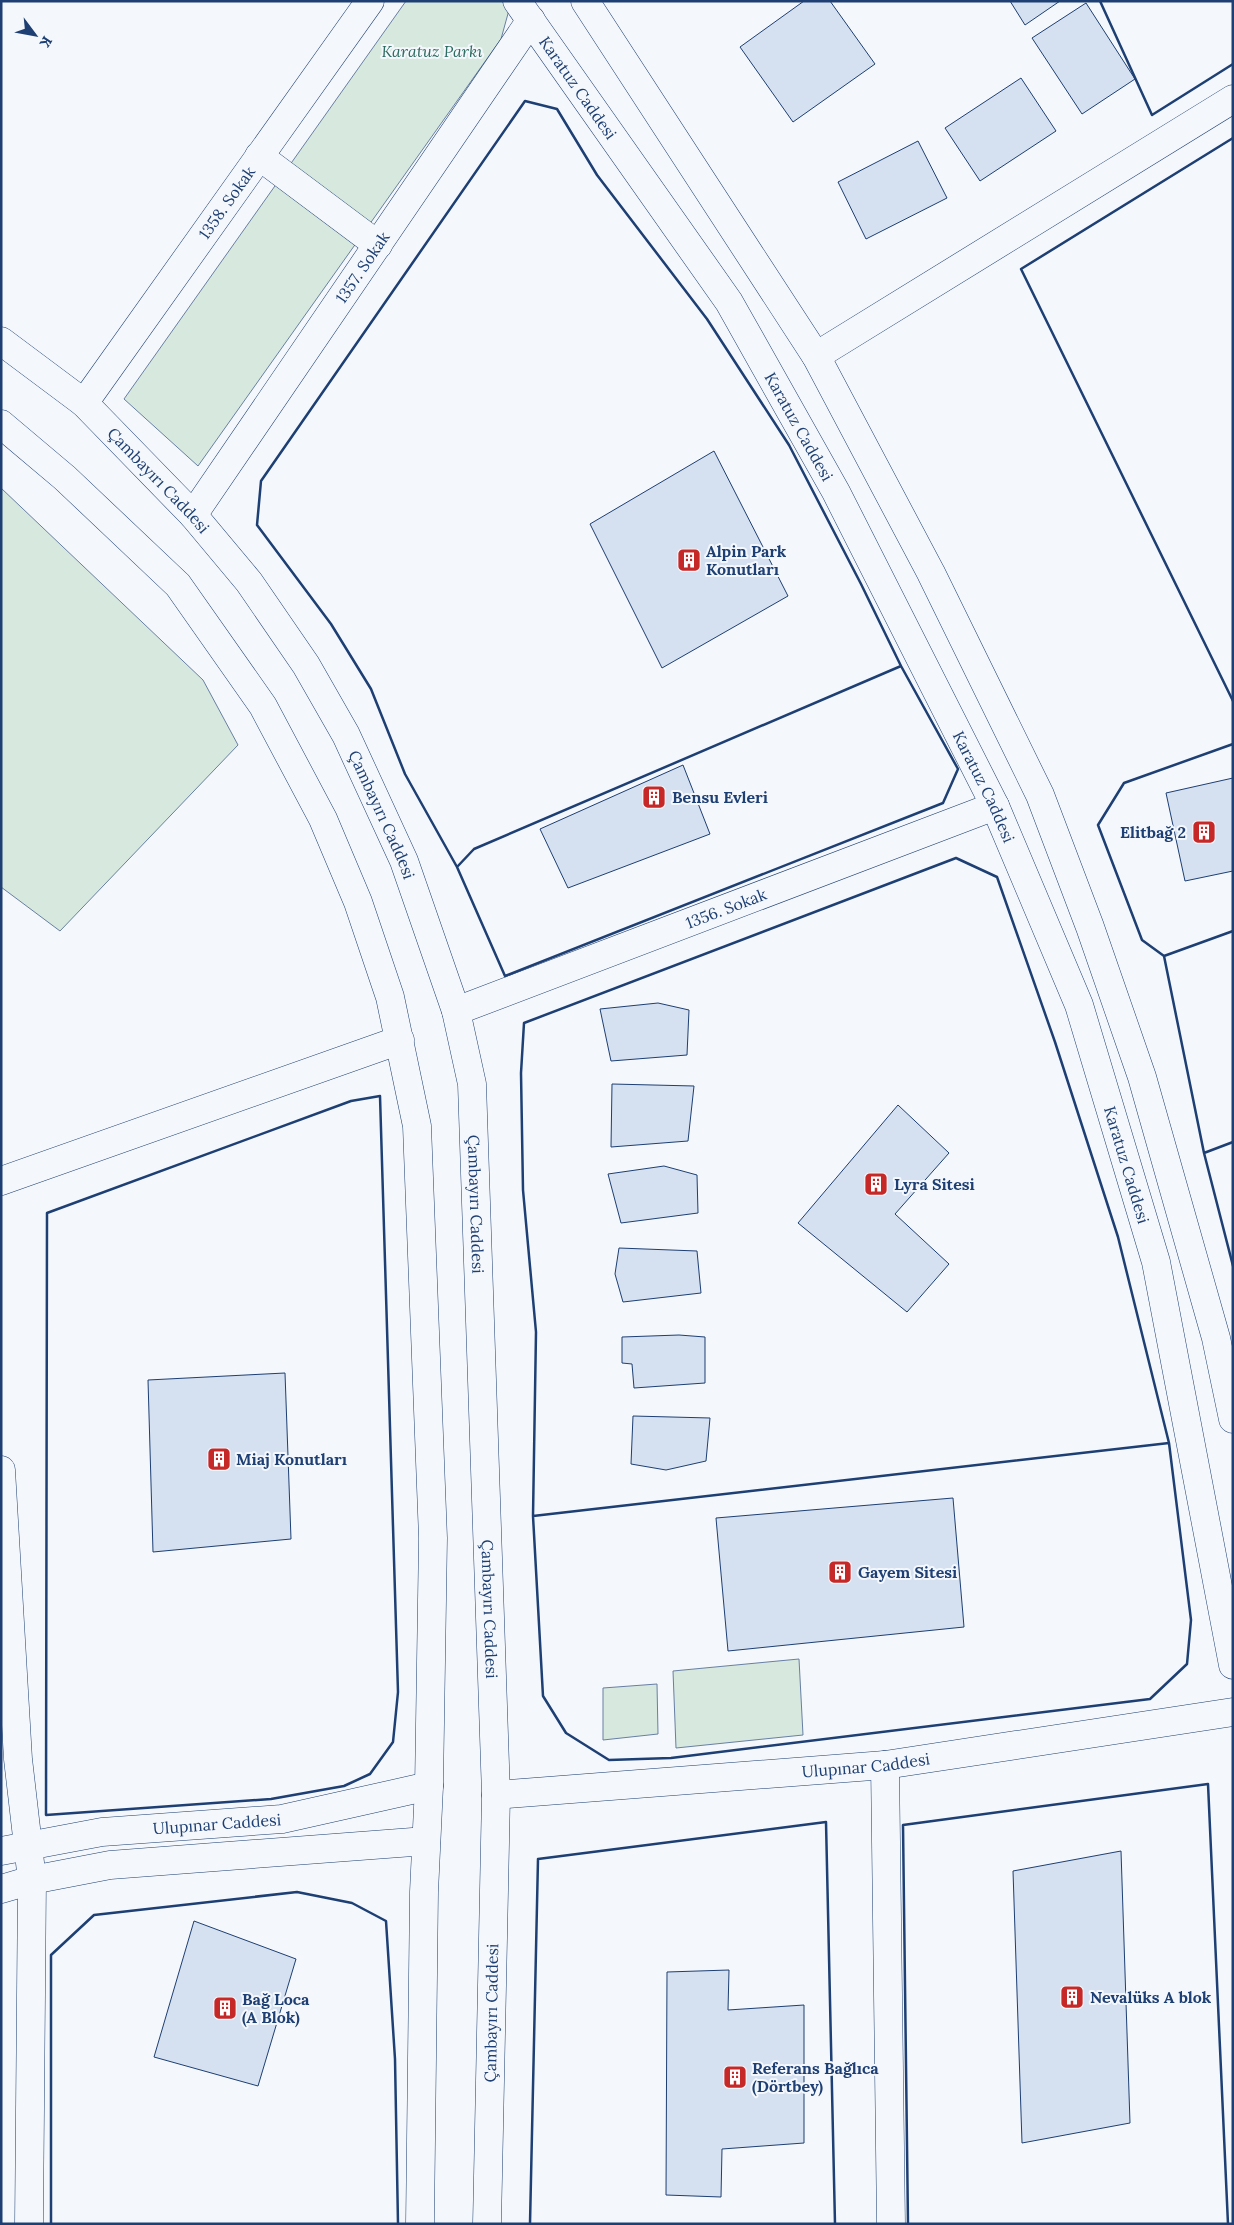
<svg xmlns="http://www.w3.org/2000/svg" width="1234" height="2225" font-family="Lora,serif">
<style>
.green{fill:#d7e8df;stroke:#687fa3}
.building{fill:#d5e0f0;stroke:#1d3f73}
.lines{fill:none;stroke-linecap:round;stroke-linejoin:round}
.minor-casing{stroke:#1d3f73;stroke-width:29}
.major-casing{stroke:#1d3f73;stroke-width:29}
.minor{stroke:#f4f7fb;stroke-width:28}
.major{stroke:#f4f7fb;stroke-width:28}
.wall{stroke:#1d3f73;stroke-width:2.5}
.labels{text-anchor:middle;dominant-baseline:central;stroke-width:4;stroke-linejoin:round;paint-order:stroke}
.park-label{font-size:16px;font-style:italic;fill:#2c6c60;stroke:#f4f7fb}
.street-label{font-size:16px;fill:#1d3f73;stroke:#f4f7fb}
.poi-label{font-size:16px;font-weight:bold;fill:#1d3f73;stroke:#f4f7fb;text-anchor:start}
</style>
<rect width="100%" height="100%" fill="#f4f7fb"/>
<path class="green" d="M406 1H502L509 10 501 39 198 466 124 399Z
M1 488 203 680 238 745 60 931 1 887Z
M799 1659 803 1735 676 1748 673 1671Z
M657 1684 658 1734 603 1740V1688Z"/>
<path class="building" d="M804 1H830L875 64 793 122 740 47Z
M1010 1H1060L1025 25Z
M1086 3 1135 79 1082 114 1032 38Z
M1021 78 1056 131 980 181 945 128Z
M918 141 947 198 866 239 838 182Z
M714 451 788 596 662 668 590 524Z
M683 765 710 834 568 888 540 829Z
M1233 778V871L1185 881 1166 793Z
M658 1003 689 1010 687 1055 611 1061 600 1009Z
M612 1084 694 1086 688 1141 611 1147Z
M898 1105 949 1153 895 1214 949 1264 907 1312 798 1223Z
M664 1166 697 1175 698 1213 621 1223 608 1174Z
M619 1248 697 1251 701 1293 623 1302 615 1274Z
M679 1335 705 1337V1383L634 1388 632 1364 622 1363V1337Z
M285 1373 291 1539 153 1552 148 1380Z
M633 1416 710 1418 706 1461 666 1470 631 1464Z
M953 1498 964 1627 728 1651 716 1518Z
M1121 1851 1130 2123 1022 2143 1013 1871Z
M194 1921 296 1959 258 2086 154 2057Z
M729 1970 728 2010 804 2005V2143L722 2149 721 2197 666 2195 667 1972Z"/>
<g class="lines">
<g class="minor-casing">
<g id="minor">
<path id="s1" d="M517 1 729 302 836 492 995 806 1079 1005 1156 1262 1233 1665"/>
<path d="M585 1 816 356 931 573 1040 795 1090 927 1142 1077 1216 1338 1233 1419"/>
<path d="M259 156 378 245"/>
<path d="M816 356 1233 99"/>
<path id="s2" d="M84 403 370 1"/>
<path id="s3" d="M193 515 531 20"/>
<path id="s4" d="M456 1011 995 806"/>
<path d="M1 1181 400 1040"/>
<path d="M1 1470 18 1759 32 1880 29 2224"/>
<path d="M885 1765 891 2224"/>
<path id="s5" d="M496 1795 885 1765 1233 1712"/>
<path id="s6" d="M1 1851 102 1832 282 1819 429 1786"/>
<path d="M1 1889 32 1880 110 1865 426 1841"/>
</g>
</g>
<g class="major-casing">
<g id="major">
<path id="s7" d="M1 341 84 403 193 515 249 582 306 665 346 735 404 861 456 1011 472 1084 496 1795 487 2224"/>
<path d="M1 424 65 478 178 585 263 706 323 819 358 902 390 997 417 1126 433 1538 429 1786 424 1892 420 2224"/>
</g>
</g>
<use href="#minor" class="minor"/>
<use href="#major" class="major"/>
<path class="wall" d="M1100 1 1152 115 1233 64
M1233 138 1021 269 1233 701
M901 666 958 769 943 803 505 976 457 867 474 849Z
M457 867 405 774 371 689 331 624 257 525 261 481 525 101 557 109 597 175 707 319 789 445 861 584 901 666
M1164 956 1142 940 1098 825 1124 783 1233 744
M380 1096 398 1692 393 1742 370 1774 344 1786 271 1799 46 1815 47 1213 351 1101Z
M1233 1142 1204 1153 1233 1266
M1204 1153 1164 956 1233 931
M533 1516 536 1332 523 1190 521 1073 524 1023 956 858 997 877 1055 1042 1118 1237 1169 1443 1191 1620 1187 1664 1150 1699 671 1758 609 1760 566 1733 543 1696 533 1516 1169 1443
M51 2224V1955L94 1915 297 1892 352 1903 386 1921 395 2059 398 2224
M530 2224 538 1859 826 1822 835 2224
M908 2224 903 1825 1208 1784 1228 2224"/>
</g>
<defs>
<g id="building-square" transform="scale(1.25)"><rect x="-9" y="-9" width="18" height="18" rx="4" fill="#c62828" stroke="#f4f7fb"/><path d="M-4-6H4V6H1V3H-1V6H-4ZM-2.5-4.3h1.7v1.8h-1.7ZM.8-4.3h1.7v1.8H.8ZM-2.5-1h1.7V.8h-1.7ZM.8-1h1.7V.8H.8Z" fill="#fff"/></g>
</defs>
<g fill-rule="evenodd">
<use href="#building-square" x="689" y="560"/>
<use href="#building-square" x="654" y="797"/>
<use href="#building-square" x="1204" y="832"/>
<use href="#building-square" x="876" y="1184"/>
<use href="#building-square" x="219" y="1459"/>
<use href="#building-square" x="840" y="1572"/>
<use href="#building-square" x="1072" y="1997"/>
<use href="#building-square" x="225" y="2008"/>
<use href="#building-square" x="735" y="2077"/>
</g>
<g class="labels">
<g class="park-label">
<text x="432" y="51">Karatuz Parkı</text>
</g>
<g class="street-label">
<text stroke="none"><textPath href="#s1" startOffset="106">Karatuz Caddesi</textPath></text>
<text stroke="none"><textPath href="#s2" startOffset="246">1358. Sokak</textPath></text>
<text stroke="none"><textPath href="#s3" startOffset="300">1357. Sokak</textPath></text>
<text stroke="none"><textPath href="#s1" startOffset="511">Karatuz Caddesi</textPath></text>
<text stroke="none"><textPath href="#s7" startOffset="211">Çambayırı Caddesi</textPath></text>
<text stroke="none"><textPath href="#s1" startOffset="916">Karatuz Caddesi</textPath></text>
<text stroke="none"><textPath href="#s7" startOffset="616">Çambayırı Caddesi</textPath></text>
<text stroke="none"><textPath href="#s4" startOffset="289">1356. Sokak</textPath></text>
<text stroke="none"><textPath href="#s1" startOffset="1321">Karatuz Caddesi</textPath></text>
<text stroke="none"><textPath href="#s7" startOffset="1021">Çambayırı Caddesi</textPath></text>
<text stroke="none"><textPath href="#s7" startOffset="1426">Çambayırı Caddesi</textPath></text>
<text stroke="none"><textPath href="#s5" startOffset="371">Ulupınar Caddesi</textPath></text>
<text stroke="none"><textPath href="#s6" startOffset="218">Ulupınar Caddesi</textPath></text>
<text transform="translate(491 2013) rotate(-89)">Çambayırı Caddesi</text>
</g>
<g class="poi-label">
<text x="706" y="551">Alpin Park<tspan x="706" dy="18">Konutları</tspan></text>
<text x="672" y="797">Bensu Evleri</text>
<text x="1186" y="832" text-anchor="end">Elitbağ 2</text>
<text x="894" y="1184">Lyra Sitesi</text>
<text x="236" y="1459">Miaj Konutları</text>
<text x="858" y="1572">Gayem Sitesi</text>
<text x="1090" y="1997">Nevalüks A blok</text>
<text x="242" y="1999">Bağ Loca<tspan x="242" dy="18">(A Blok)</tspan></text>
<text x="752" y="2068">Referans Bağlıca<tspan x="752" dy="18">(Dörtbey)</tspan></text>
</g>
</g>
<rect width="1234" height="2225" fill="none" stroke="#1d3f73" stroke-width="5"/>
<g transform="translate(35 35) rotate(122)" stroke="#f4f7fb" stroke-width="4" paint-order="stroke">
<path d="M0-4L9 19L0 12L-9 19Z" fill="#1d3f73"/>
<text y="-8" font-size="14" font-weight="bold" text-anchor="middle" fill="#1d3f73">K</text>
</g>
</svg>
